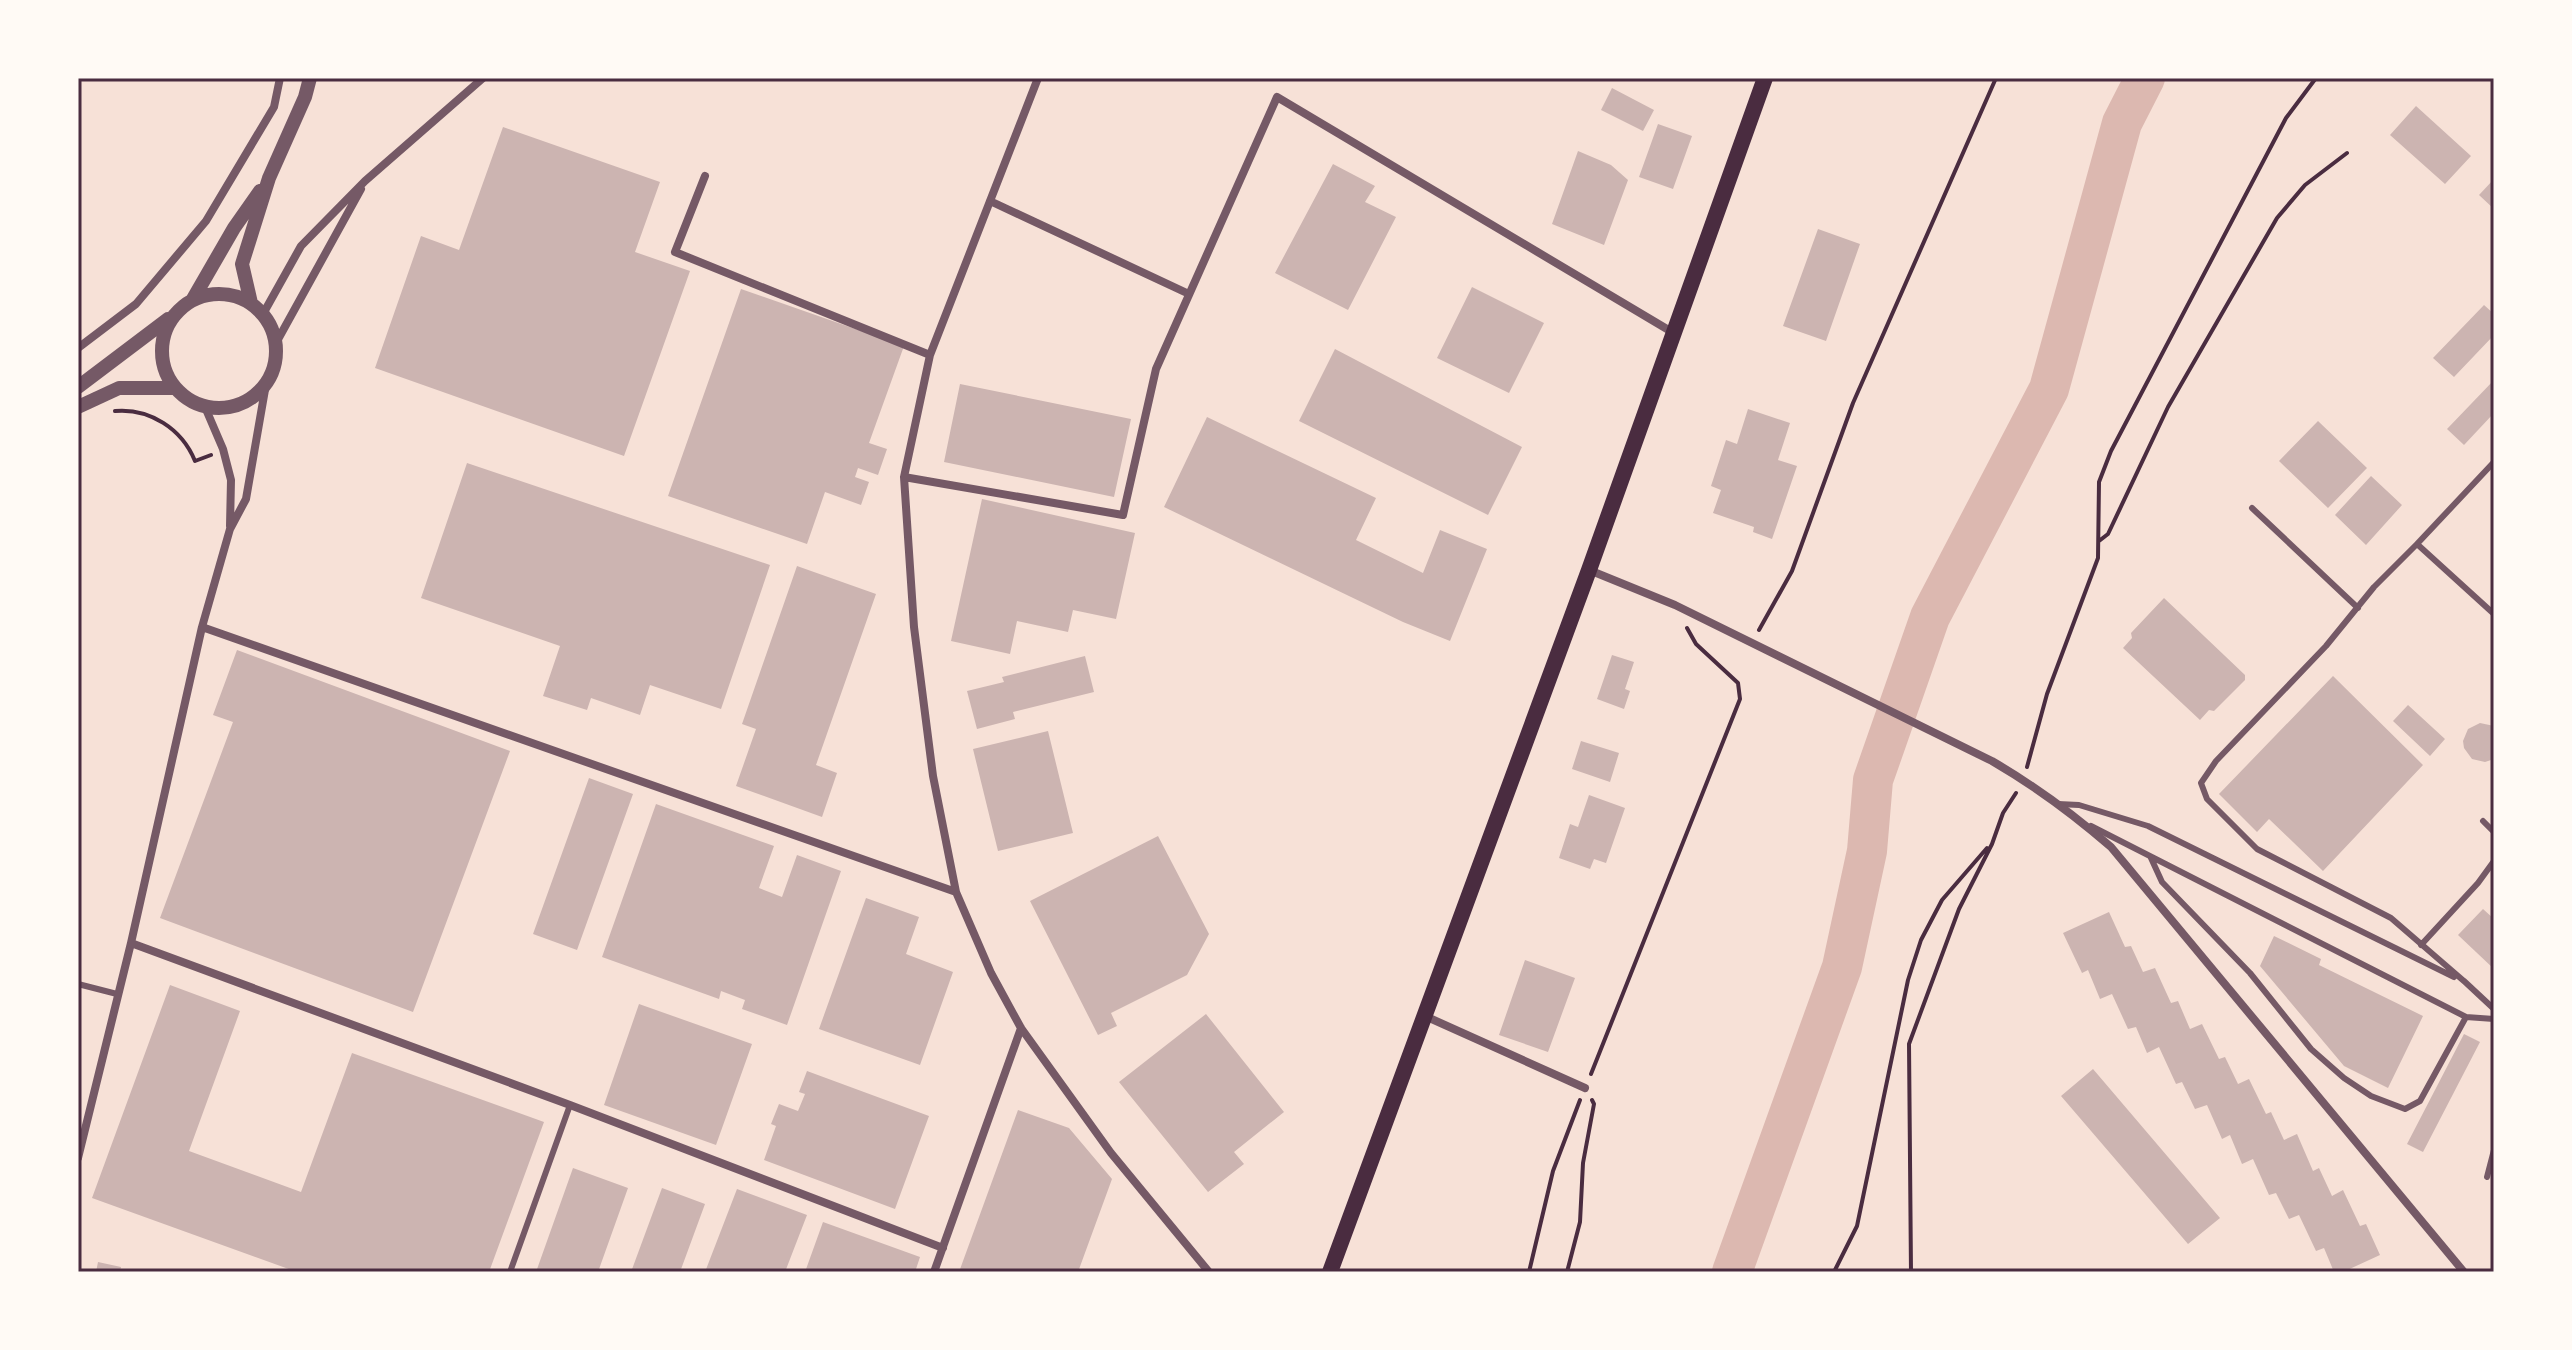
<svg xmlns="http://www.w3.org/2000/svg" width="2572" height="1350" font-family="'Asap Condensed',sans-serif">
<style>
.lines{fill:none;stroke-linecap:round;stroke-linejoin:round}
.river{stroke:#dcb8b0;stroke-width:40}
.building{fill:#ccb4b1}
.path{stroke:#4a2c40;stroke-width:4}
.service{stroke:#755966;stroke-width:6}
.minor{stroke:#755966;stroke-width:8}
.tertiary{stroke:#755966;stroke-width:14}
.secondary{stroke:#4a2c40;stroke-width:16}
.neatline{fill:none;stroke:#4a2c40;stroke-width:3}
</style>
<rect width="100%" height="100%" fill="#f7e1d7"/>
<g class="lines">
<path class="river" d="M1732 1272 1842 967 1867 851 1873 780 1930 617 2049 389 2122 123 2145 78"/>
</g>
<path class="building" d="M1612 88 1654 110 1643 131 1601 110Z
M2416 106 2471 156 2445 184 2390 135Z
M1658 124 1692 136 1673 189 1639 177Z
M503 127 660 182 635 252 690 271 624 456 375 368 421 236 459 250Z
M1578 151 1611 165 1628 180 1604 245 1552 224Z
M1333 164 1375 186 1365 202 1396 217 1348 310 1275 273Z
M2494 179V209L2479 195Z
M1818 229 1860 244 1826 341 1783 326Z
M1472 287 1544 323 1509 393 1437 358Z
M741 289 904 346 869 443 887 449 878 475 858 468 855 477 869 482 861 505 825 492 807 544 668 496Z
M2484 305 2494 314V335L2454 377 2433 358Z
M1335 349 1522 447 1488 515 1299 421Z
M2494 380V413L2464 445 2447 429Z
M960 384 1131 419 1114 497 944 462Z
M1748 409 1790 423 1778 460 1797 466 1772 539 1753 532 1754 527 1713 513 1721 490 1711 486 1726 440 1737 444Z
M1207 417 1376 498 1356 540 1423 573 1440 530 1487 549 1450 641 1403 622 1164 507Z
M2318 421 2367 468 2328 508 2279 461Z
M467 463 770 565 721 709 650 685 640 715 591 698 587 710 543 696 560 646 421 598Z
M2371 476 2402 505 2366 545 2335 515Z
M982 499 1135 533 1116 619 1073 610 1068 632 1017 621 1010 654 951 641Z
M797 566 876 594 816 765 837 773 822 817 736 786 756 729 742 724Z
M2164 598 2245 675V680L2214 711 2209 710 2200 720 2123 648 2132 638 2131 633Z
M237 650 510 751 413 1012 160 918 233 722 213 715Z
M1612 655 1634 662 1625 689 1630 691 1624 709 1597 699Z
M1085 656 1094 692 1013 712 1015 719 977 729 967 691 1004 682 1002 677Z
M2333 676 2423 765 2323 871 2269 819 2257 832 2219 794Z
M2408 705 2445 739 2430 756 2393 721Z
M2480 723 2494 726V759L2485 762 2472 759 2464 748 2463 741 2468 729Z
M1048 731 1073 833 998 851 973 749Z
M1581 741 1619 753 1610 782 1572 769Z
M589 778 633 794 577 950 533 934Z
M1589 795 1625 808 1606 863 1594 859 1590 869 1559 858 1570 824 1578 827Z
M656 804 774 846 759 888 782 897 797 855 841 871 787 1025 742 1009 745 1000 721 991 719 999 602 957Z
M1158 836 1209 934 1187 975 1111 1013 1117 1026 1098 1035 1030 901Z
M866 898 919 917 906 954 953 972 920 1065 819 1029Z
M2483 909 2494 919V969L2458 935Z
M2109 912 2125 947 2131 946 2143 972 2155 968 2171 1003 2178 1001 2190 1029 2202 1024 2219 1059 2225 1057 2238 1084 2249 1079 2266 1114 2271 1112 2284 1140 2297 1134 2313 1171 2319 1168 2332 1196 2343 1190 2360 1226 2366 1224 2380 1255 2343 1272H2334L2324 1248 2316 1251 2299 1215 2289 1219 2276 1193 2269 1195 2253 1159 2242 1164 2230 1135 2222 1139 2207 1105 2195 1109 2182 1082 2176 1084 2159 1047 2147 1053 2136 1027 2128 1029 2112 994 2100 999 2088 970 2082 973 2063 933Z
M2274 936 2321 959 2319 965 2423 1016 2388 1088 2344 1066 2260 966Z
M1525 960 1575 978 1548 1052 1499 1035Z
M170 985 240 1011 189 1151 301 1192 352 1053 544 1122 489 1272H297L92 1198Z
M639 1004 752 1044 716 1145 604 1105Z
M1206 1014 1284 1112 1234 1152 1244 1164 1208 1192 1119 1082Z
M2464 1034 2480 1042 2423 1152 2407 1144Z
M2093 1069 2220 1218 2188 1244 2061 1096Z
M807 1071 929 1116 895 1209 764 1160 776 1126 771 1124 779 1104 798 1111 805 1094 799 1092Z
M1018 1110 1069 1128 1112 1179 1078 1272H959Z
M573 1168 628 1188 598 1272H536Z
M662 1188 705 1204 680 1272H631Z
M737 1189 807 1215 785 1272H705Z
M823 1222 920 1257 915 1272H805Z
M98 1262 121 1267 120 1272H96Z"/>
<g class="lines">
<path class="path" d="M115 411C150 408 182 429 195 461L211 455
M2099 541 2108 534 2168 407 2277 218 2305 185 2347 153
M1759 630 1792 571 1853 403 1996 78
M2027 767 2047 694 2098 558 2099 482 2111 451 2286 118 2316 78
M1591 1074 1740 699 1738 683 1696 644 1687 628
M1529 1272 1553 1171 1580 1100
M1567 1272 1580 1222 1583 1163 1594 1104 1592 1100
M1834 1272 1857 1226 1908 980 1921 940 1942 900 1987 848
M1911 1272 1909 1044 1959 909 1992 844 2003 813 2016 793"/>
<path class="service" d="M2252 508 2358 608
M2417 544 2494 462
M2058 804 2079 805 2148 826 2454 977
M2483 821 2494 832
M2091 826 2466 1017 2494 1019
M2151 858 2162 882 2250 973 2311 1049 2344 1078 2371 1096 2405 1109 2420 1101 2466 1017
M2421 945 2478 883 2494 861
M2464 981 2494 1009
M2465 982 2391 918 2257 849 2207 799 2201 783 2216 761 2326 646 2374 587 2417 544 2494 614
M78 984 117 994
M2487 1177 2494 1150
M510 1272 570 1105"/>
<path class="minor" d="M1038 78 930 355 904 477 914 627 933 776 956 892 991 973 1021 1028 1111 1153 1209 1272
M705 176 675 252 930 355
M990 201 1189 294
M263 314 301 246 365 181 483 78
M276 343 361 189
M78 348 136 304 206 221 274 107 280 78
M205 407 223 449 231 480 230 526
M904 477 1123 515 1156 369 1277 97 1672 332
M1589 570 1675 605 1992 761C2035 786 2073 814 2111 847L2464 1272
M202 627 956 892
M131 943 570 1105 943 1248
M1425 1016 1585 1088
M78 1158 131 943 202 627 230 529 246 499 266 384
M934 1272 1021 1028"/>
<path class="tertiary" d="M162 351a57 57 0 1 1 114 0a57 57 0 1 1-114 0Z
M193 299 234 228 260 191
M251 303 242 264 269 178 305 97 310 78
M78 387 168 319
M78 407 119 388H174"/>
<path class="secondary" d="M1330 1272 1589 570 1765 78"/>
</g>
<rect width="2572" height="1350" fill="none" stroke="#fffaf5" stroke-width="160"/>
<rect x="80" y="80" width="2412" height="1190" class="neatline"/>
</svg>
